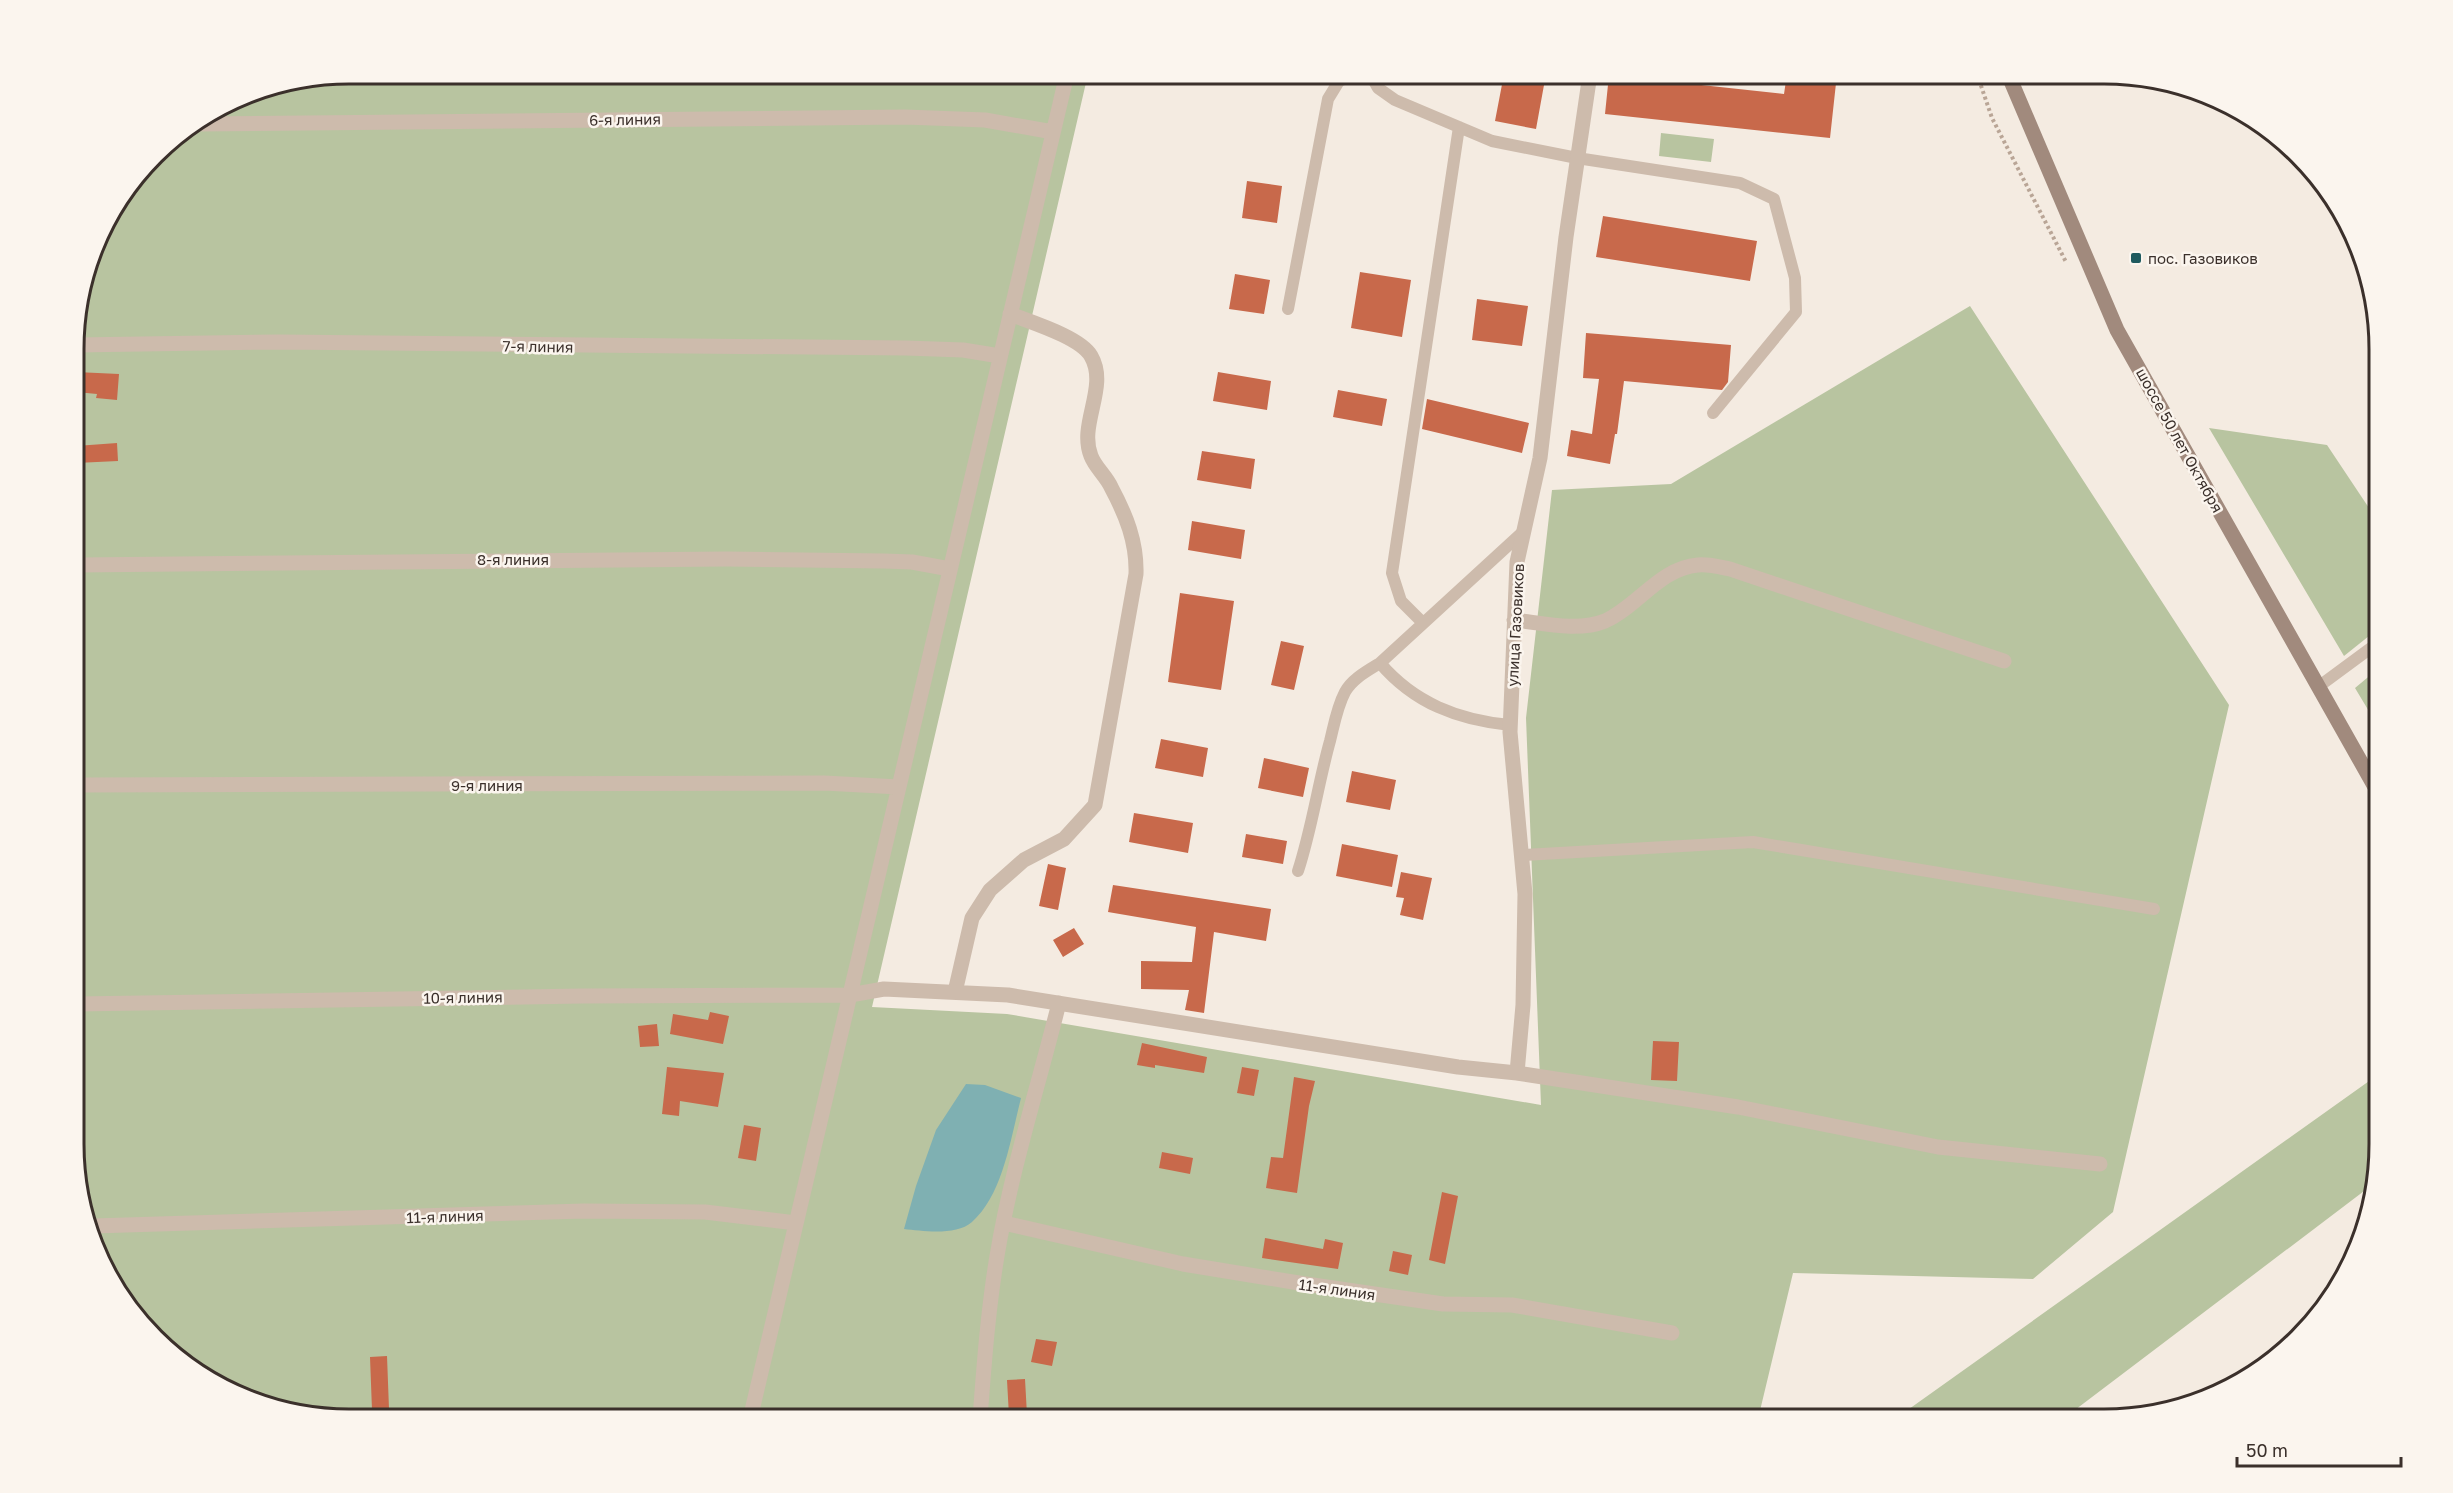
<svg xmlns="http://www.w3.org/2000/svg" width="2453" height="1493" font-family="'Golos Text',sans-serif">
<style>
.green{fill:#b8c4a0}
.water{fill:#7fb0b2}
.building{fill:#c8694b}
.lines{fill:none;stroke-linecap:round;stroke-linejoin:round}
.path{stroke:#b9a596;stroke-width:4;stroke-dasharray:3 3;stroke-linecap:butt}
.lane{stroke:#cdbbac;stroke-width:12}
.street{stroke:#cdbbac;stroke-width:15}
.secondary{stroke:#a18a7d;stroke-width:15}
.poi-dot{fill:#1f5a5e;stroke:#fbf5ee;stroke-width:2}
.labels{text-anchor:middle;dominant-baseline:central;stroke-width:5;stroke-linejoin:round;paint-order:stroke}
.street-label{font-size:15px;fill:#3b302b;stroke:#fbf5ee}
.poi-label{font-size:15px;fill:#3b302b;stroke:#fbf5ee;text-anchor:start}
.rim{fill:none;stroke:#3b302b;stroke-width:3}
</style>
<rect width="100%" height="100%" fill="#f4ebe1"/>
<path class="green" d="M349 74H1088L872 1007 1007 1014 1541 1105 1526 718 1552 490 1671 484 1970 306 2229 705 2113 1212 2033 1279 1793 1273 1758 1419H349L277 1410 211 1382 120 1297 76 1180V313L102 227 167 142 244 94Z
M1661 133 1714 139 1711 162 1659 156Z
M2209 428 2327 445 2379 523V628L2344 656Z
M2379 668V728L2355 688Z
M2379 1074V1162L2372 1185 2063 1419H1895Z"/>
<path class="water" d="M966 1084 985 1085 1021 1098C1011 1137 1003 1195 972 1222 956 1236 923 1231 904 1229L916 1186 936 1130Z"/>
<path class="building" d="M1504 74H1546L1536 129 1495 121Z
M1787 74H1837L1830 138 1605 114 1609 75 1784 94Z
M1247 181 1282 186 1277 223 1242 218Z
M1603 216 1757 241 1750 281 1596 257Z
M1360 272 1411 280 1402 337 1351 328Z
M1235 274 1270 280 1264 314 1229 309Z
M1477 299 1528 306 1522 346 1472 340Z
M1586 333 1731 345 1728 382 1722 390 1624 381 1617 434H1615L1610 464 1567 456 1571 430 1592 434 1599 379 1583 378Z
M76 372 119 374 117 400 96 398 97 394 76 392Z
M1218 372 1271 381 1267 410 1213 401Z
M1338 390 1387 399 1382 426 1333 417Z
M1427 399 1529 423 1522 453 1422 429Z
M117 443 118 461 76 463V446Z
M1202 451 1255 459 1251 489 1197 480Z
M1192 521 1245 530 1241 559 1188 550Z
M1180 593 1234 601 1221 690 1168 682Z
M1281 641 1304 646 1294 690 1271 685Z
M1161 739 1208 748 1203 777 1155 768Z
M1264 758 1309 768 1303 797 1258 788Z
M1352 771 1396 780 1390 810 1346 802Z
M1134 813 1193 823 1188 853 1129 842Z
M1246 834 1287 841 1283 864 1242 857Z
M1342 844 1398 855 1392 887 1336 876Z
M1048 864 1066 868 1058 910 1039 906Z
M1401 872 1432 878 1423 920 1400 915 1404 898 1396 897Z
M1113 885 1271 909 1266 941 1214 932 1204 1013 1185 1010 1189 990 1141 989V961L1192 962 1196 927 1108 912Z
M1074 928 1084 944 1063 957 1053 940Z
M710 1012 729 1016 723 1044 670 1034 673 1014 708 1020Z
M657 1024 659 1046 640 1047 638 1026Z
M1653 1041 1679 1042 1677 1081 1651 1080Z
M1142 1043 1207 1057 1204 1073 1155 1065V1068L1137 1065Z
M667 1067 724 1073 718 1107 680 1101 679 1116 662 1114Z
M1242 1067 1259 1070 1254 1096 1237 1093Z
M1294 1077 1315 1081 1309 1106 1297 1193 1266 1188 1271 1157 1283 1158Z
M744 1125 761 1128 756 1161 738 1158Z
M1162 1152 1193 1158 1190 1174 1159 1168Z
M1442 1192 1458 1196 1445 1264 1429 1260Z
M1265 1238 1323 1249 1325 1239 1343 1243 1338 1269 1262 1258Z
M1393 1251 1412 1255 1408 1275 1389 1271Z
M1036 1339 1057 1342 1052 1366 1031 1362Z
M387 1356 389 1409 372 1410 370 1357Z
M1025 1379 1027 1415 1009 1416 1007 1380Z"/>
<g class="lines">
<path class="path" d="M1977 74 1992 118 2066 262"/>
<path class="lane" d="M1370 74 1378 88 1395 100 1492 141 1577 158 1740 183 1774 199 1795 278 1796 312 1713 413
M1288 309 1328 99 1339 81 1356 74
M1423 623 1401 601 1392 573 1459 127
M1380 663C1414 703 1458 720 1510 725
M2318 687 2379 642
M1522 855 1753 842 2154 909
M1298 871C1312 828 1318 784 1330 741 1334 725 1337 707 1345 692 1352 679 1367 671 1380 663L1524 531"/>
<path class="street" d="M196 124 905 117 985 120 1053 132
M76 345 279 342 906 348 963 350 1000 356
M76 565 727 559 884 561 912 562 950 569
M1514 620C1542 623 1578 632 1605 621 1638 606 1660 568 1698 565 1708 564 1720 567 1730 569L2004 661
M76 785 824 783 899 787
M955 992 972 918 990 890 1024 860 1064 839 1095 805 1136 574C1137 542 1126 515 1111 487 1106 476 1095 467 1091 456 1078 424 1109 387 1091 356 1080 337 1030 322 1010 314
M76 1004 582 996 850 995 884 989 1008 995 1458 1067 1517 1073 1738 1107 1938 1147 2100 1164
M1517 1073 1523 1005 1525 894 1510 732 1517 562 1540 458 1566 237 1590 74
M1004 1223 1183 1264 1299 1283 1443 1304 1512 1305 1672 1333
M93 1226 584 1211 705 1212 796 1223
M750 1419 1067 74
M980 1419C984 1365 988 1310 997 1256 1011 1171 1038 1087 1059 1003"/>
<path class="secondary" d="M2008 74 2117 330 2379 794"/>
</g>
<rect class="poi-dot" x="2130" y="252" width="12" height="12" rx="3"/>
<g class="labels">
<g class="street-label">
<text transform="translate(625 119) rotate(-1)">6-я линия</text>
<text transform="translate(538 346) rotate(1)">7-я линия</text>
<text transform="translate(2180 440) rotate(61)">шоссе 50 лет Октября</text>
<text x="513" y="559">8-я линия</text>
<text transform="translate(1515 625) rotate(-87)">улица Газовиков</text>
<text x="487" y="785">9-я линия</text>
<text transform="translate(463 997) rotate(-1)">10-я линия</text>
<text transform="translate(445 1216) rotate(-2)">11-я линия</text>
<text transform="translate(1337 1289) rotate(8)">11-я линия</text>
</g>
<g class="poi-label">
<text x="2148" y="258">пос. Газовиков</text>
</g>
</g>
<path d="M0 0H2453V1493H0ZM349 84H2104A265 265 0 0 1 2369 349V1144A265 265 0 0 1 2104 1409H349A265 265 0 0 1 84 1144V349A265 265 0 0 1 349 84Z" fill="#fbf5ee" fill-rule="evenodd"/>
<path class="rim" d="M349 84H2104A265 265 0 0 1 2369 349V1144A265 265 0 0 1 2104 1409H349A265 265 0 0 1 84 1144V349A265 265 0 0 1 349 84Z"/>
<path d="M2237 1457v9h164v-9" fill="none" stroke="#3b302b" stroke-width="3"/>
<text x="2246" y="1457" font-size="18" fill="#3b302b" stroke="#fbf5ee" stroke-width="4.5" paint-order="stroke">50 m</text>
</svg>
